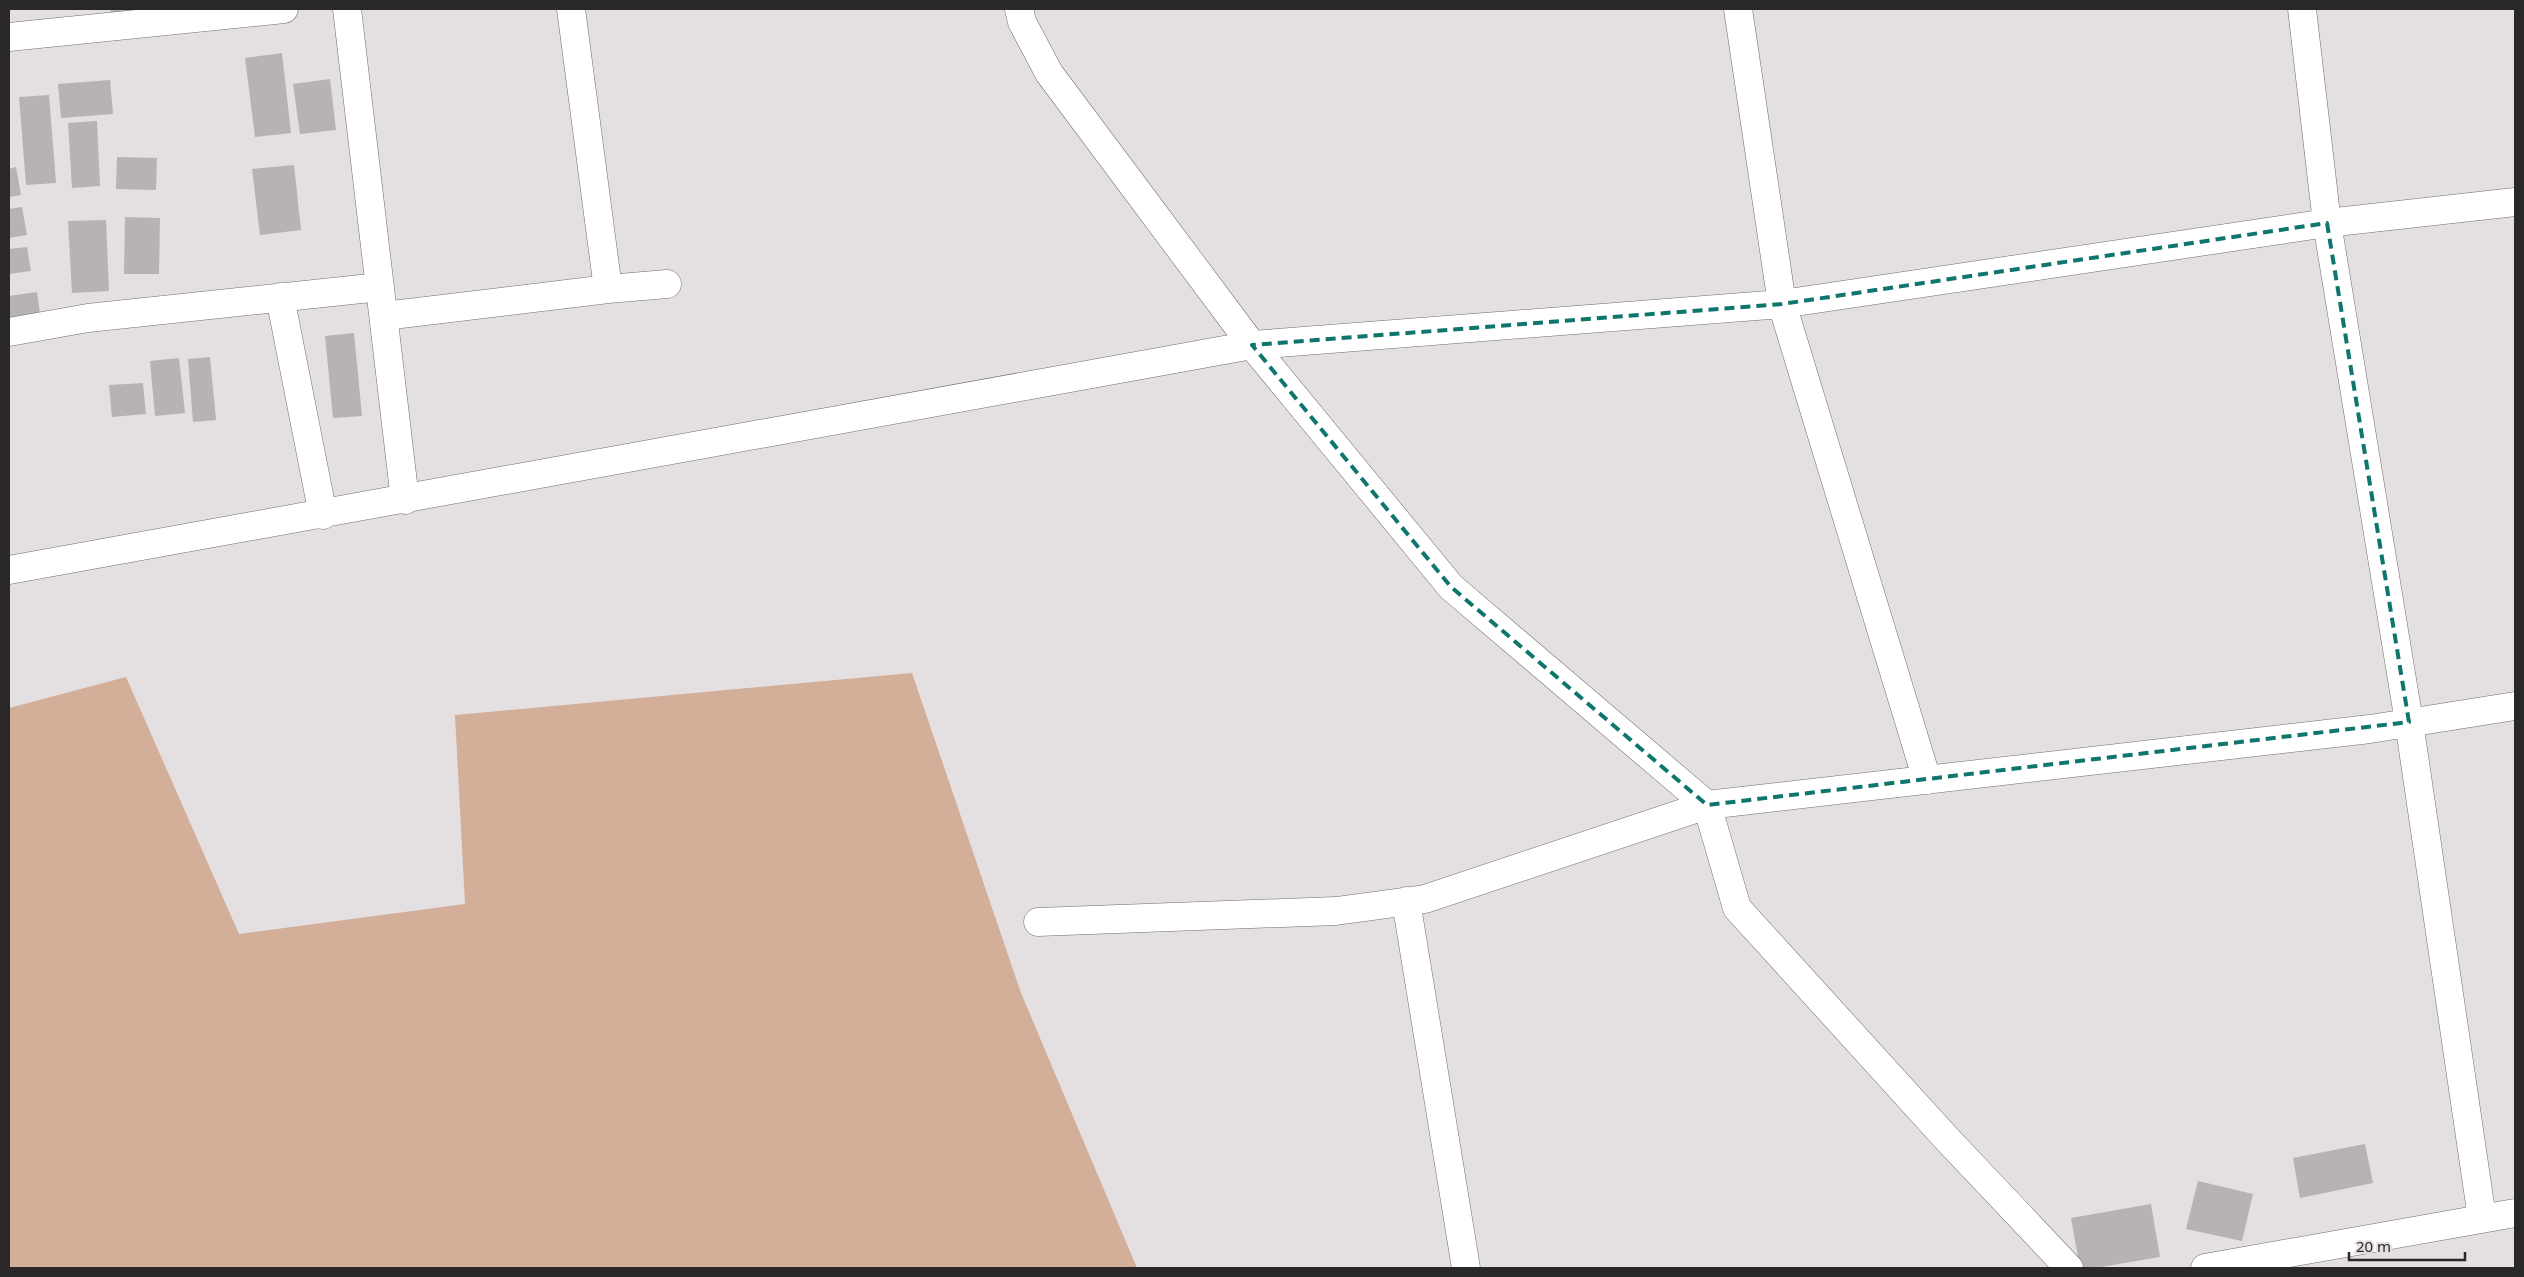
<svg xmlns="http://www.w3.org/2000/svg" width="2524" height="1277" font-family="'Noto Sans',sans-serif">
<style>
.green{fill:#d3ae98}
.building{fill:#b6b2b6}
.lines{fill:none;stroke-linecap:round;stroke-linejoin:round}
.street-casing{stroke:#716c6d;stroke-width:29}
.street{stroke:#fff;stroke-width:28}
.marked{fill:none;stroke:#0f766e;stroke-width:4;stroke-dasharray:10 6;stroke-linejoin:round}
</style>
<rect width="100%" height="100%" fill="#e4dfe0"/>
<path class="green" d="M912 673 1021 993 1137 1268H9V708L126 677 239 934 465 904 455 715Z"/>
<path class="building" d="M110 9H132L133 16 112 20Z
M282 53 291 133 255 137 245 58Z
M330 79 336 130 300 134 293 84Z
M110 80 113 114 61 118 58 84Z
M49 95 56 183 26 185 19 97Z
M97 121 100 186 72 188 68 123Z
M117 157 157 158 156 190 116 189Z
M294 165 301 230 260 235 252 169Z
M16 167 21 195 9 197V169Z
M22 207 27 235 9 238V209Z
M125 217 160 218 159 274H124Z
M106 220 109 291 72 293 68 221Z
M27 247 31 271 9 274V249Z
M37 292 41 321 9 325V296Z
M354 333 362 416 333 418 325 336Z
M210 357 216 420 193 422 188 359Z
M179 358 185 413 155 416 150 361Z
M143 383 146 414 112 417 109 385Z
M2365 1144 2373 1183 2300 1198 2293 1158Z
M2198 1181 2253 1194 2242 1241 2186 1229Z
M2151 1204 2160 1257 2095 1268H2080L2071 1218Z"/>
<g class="lines">
<g class="street-casing">
<path id="street" d="M347 9 405 500
M571 9 608 289
M1019 9 1022 22 1049 73 1252 345 1451 587 1707 805 1737 908 1947 1139 2069 1268
M1738 9 1782 304 1927 780
M2302 9 2327 223 2409 722 2482 1218
M9 37 284 9
M280 297 323 515
M384 316 608 289 667 284
M9 332 88 318 380 287
M9 570 1252 345 1782 304 2327 223 2515 202
M1406 901 1466 1268
M1038 922 1336 911 1425 899 1707 805 2370 729 2515 706
M2205 1268 2515 1213"/>
</g>
<use href="#street" class="street"/>
</g>
<path class="marked" d="M2327 223 2409 722 1707 805 1451 587 1252 345 1782 304Z"/>
<rect width="2524" height="1277" fill="none" stroke="#292727" stroke-width="20"/>
<path d="M2349 1252v8h116v-8" fill="none" stroke="#292727" stroke-width="2.5"/>
<text x="2356" y="1252" font-size="15" fill="#292727" stroke="#e4dfe0" stroke-width="4" paint-order="stroke">20 m</text>
</svg>
